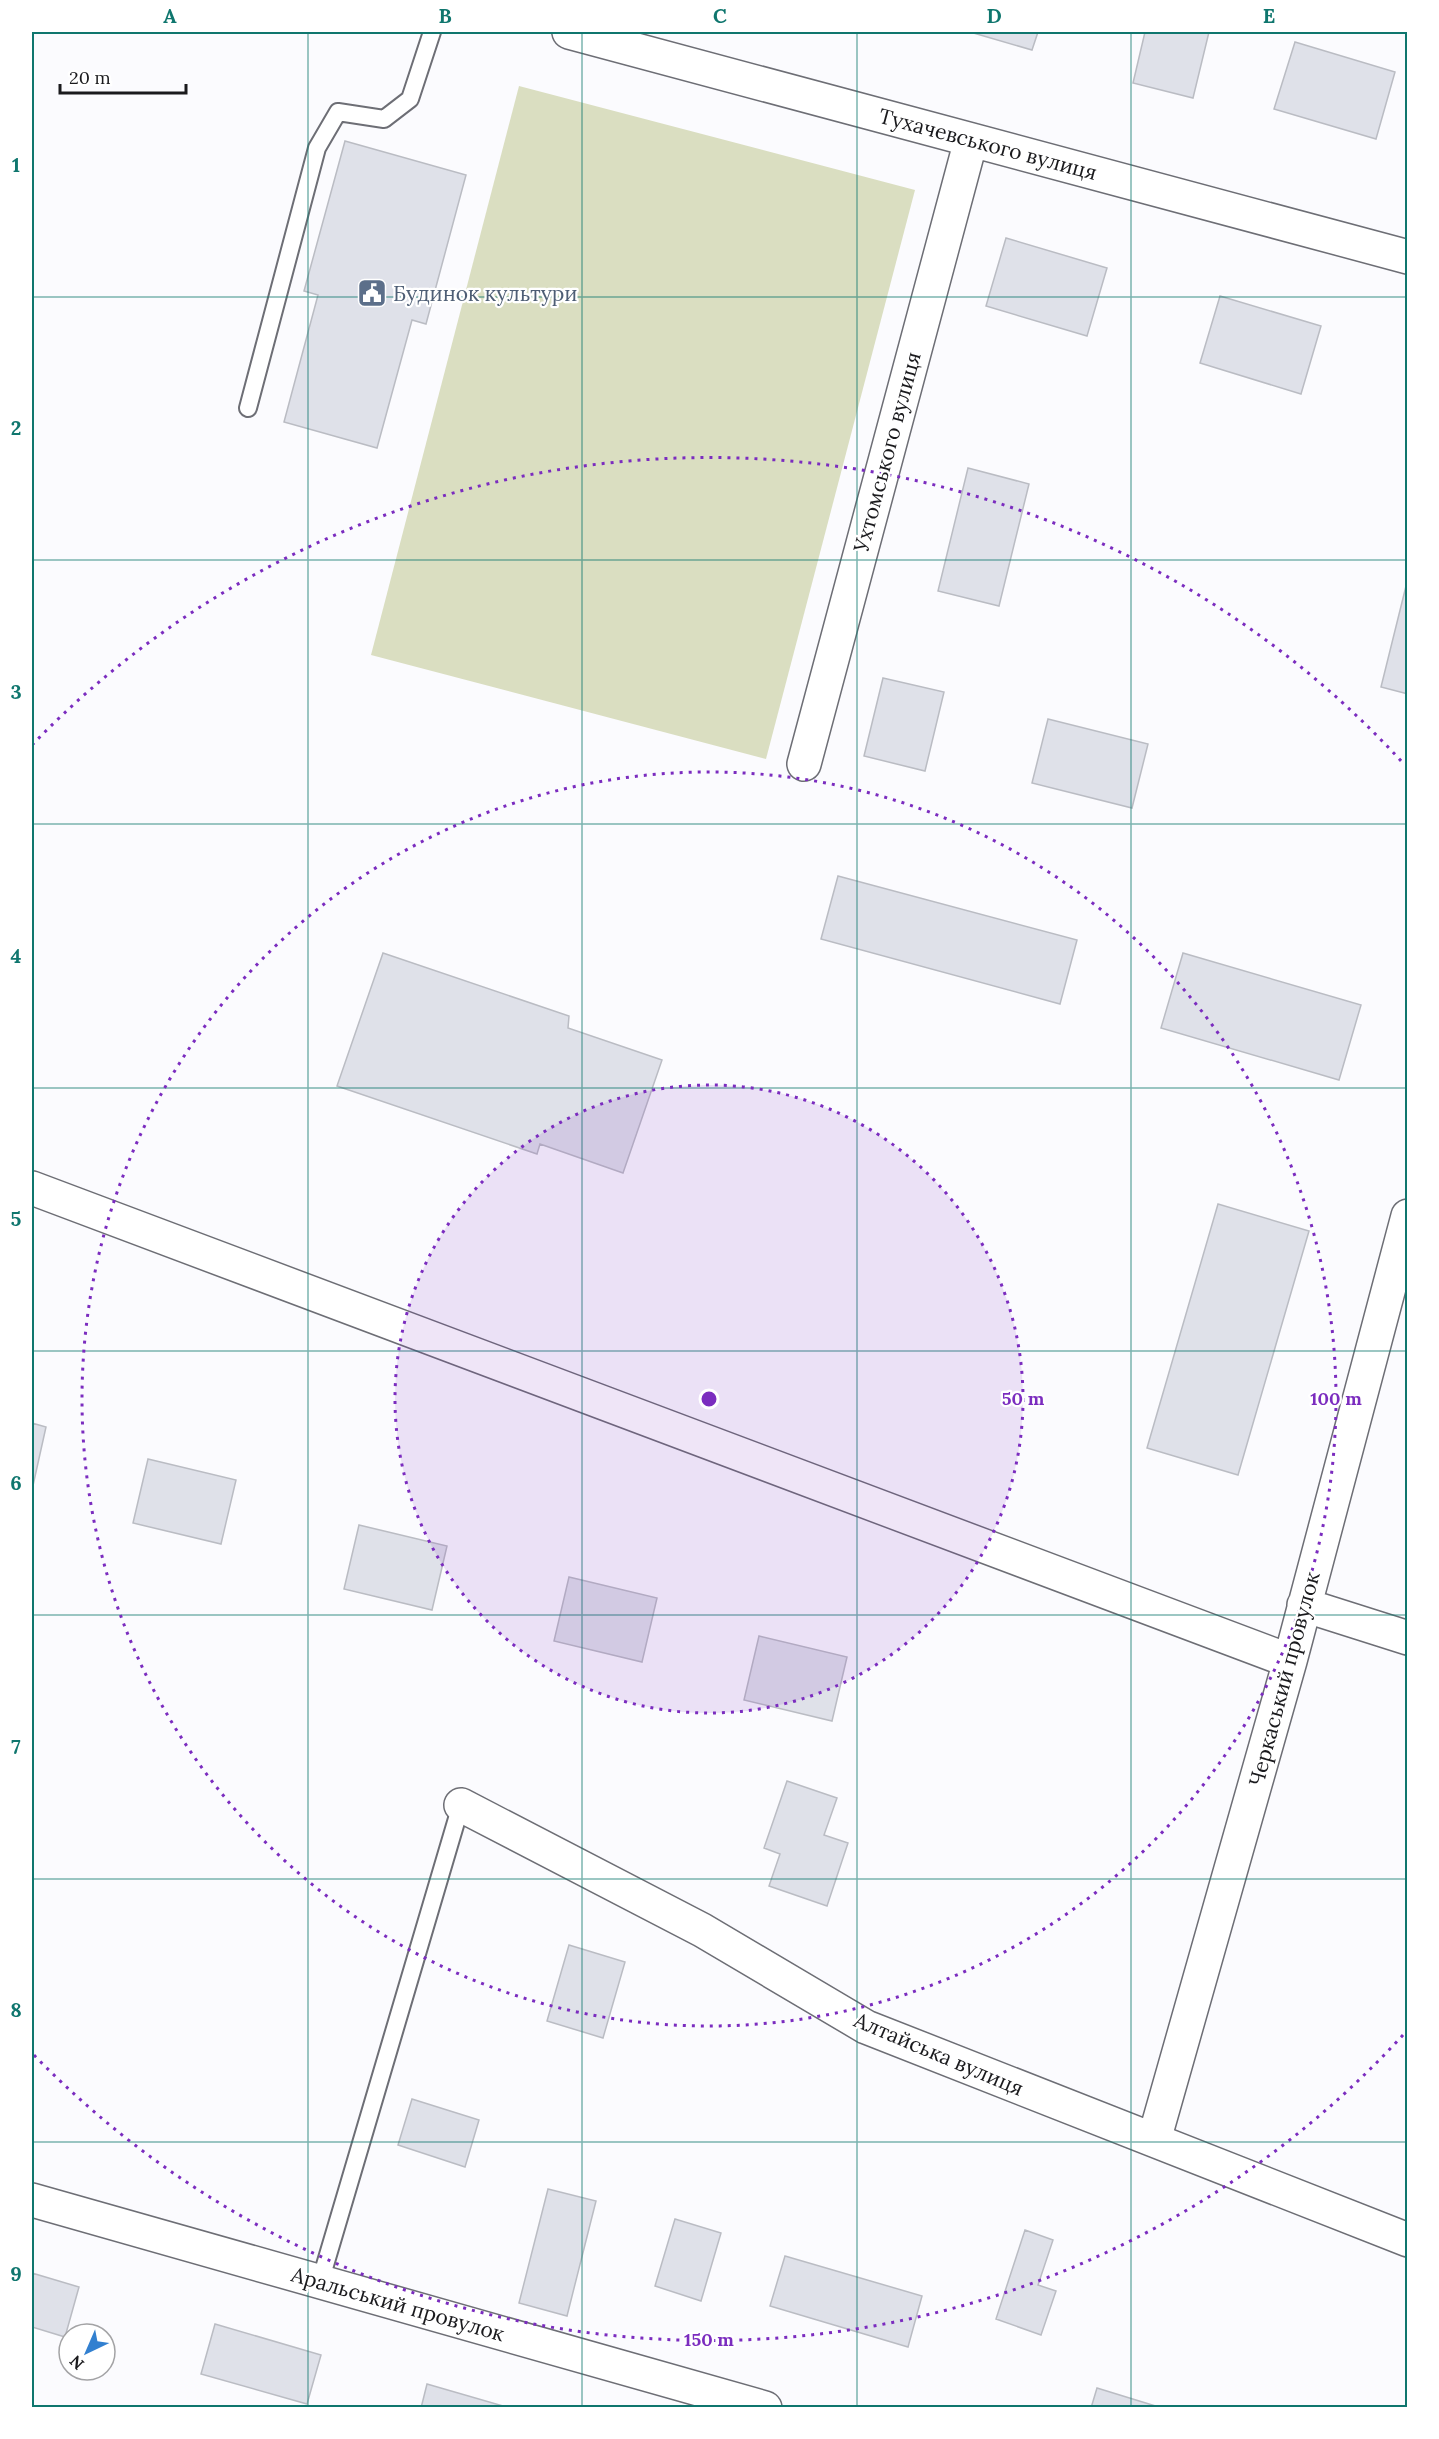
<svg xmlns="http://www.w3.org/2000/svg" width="1439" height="2439" font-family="Lora,serif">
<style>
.green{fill:#dadec1}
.building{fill:#dfe1e9;stroke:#babcc3;stroke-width:1.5}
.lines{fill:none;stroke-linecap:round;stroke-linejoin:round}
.lane-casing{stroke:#6d6e75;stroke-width:20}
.street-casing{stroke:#6d6e75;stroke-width:36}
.lane{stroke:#fff;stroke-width:16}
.street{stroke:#fff;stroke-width:33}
.grid{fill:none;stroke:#0f766e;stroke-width:1.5;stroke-opacity:0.55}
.ring{fill:none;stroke:#7b2cbf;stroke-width:3;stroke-dasharray:3 6}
.labels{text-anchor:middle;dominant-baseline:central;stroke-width:4.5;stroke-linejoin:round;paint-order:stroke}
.street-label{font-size:21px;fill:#1a1a1d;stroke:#fff}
.service-label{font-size:21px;fill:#4e5e75;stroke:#fff;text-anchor:start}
.centre{fill:#7b2cbf;stroke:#fff;stroke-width:3}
.ring-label{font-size:18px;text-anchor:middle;font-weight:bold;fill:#7b2cbf;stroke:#fff;stroke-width:4.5;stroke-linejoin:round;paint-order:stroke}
.neatline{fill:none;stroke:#0f766e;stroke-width:2}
.grid-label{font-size:20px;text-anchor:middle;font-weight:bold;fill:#0f766e}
</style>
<rect width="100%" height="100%" fill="#fbfbfe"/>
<path class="green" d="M519 86 915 190 766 759 371 655Z"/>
<path class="building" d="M970 32H1038L1032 50Z
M1145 32H1209L1193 98 1133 83Z
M1295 42 1395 72 1376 139 1274 109Z
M345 141 466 175 426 324 412 320 377 448 284 422 318 295 304 291Z
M1006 238 1107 268 1087 336 986 306Z
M1220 296 1321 326 1301 394 1200 363Z
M968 468 1029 484 999 606 938 591Z
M1408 578V694L1381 687Z
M883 678 944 692 925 771 864 756Z
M1048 719 1148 744 1132 808 1032 783Z
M838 876 1077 940 1060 1004 821 939Z
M383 953 569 1016 568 1028 662 1060 623 1173 540 1144 537 1154 337 1086Z
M1183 953 1361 1005 1339 1080 1161 1028Z
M1218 1204 1309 1231 1238 1475 1147 1448Z
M32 1423 46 1427 32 1490Z
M148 1459 236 1480 221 1544 133 1523Z
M359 1525 447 1546 432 1610 344 1589Z
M569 1577 657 1598 642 1662 554 1641Z
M759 1636 847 1657 832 1721 744 1700Z
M787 1781 837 1798 824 1835 848 1843 827 1906 769 1886 780 1854 764 1848Z
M569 1945 625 1962 603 2038 547 2021Z
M412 2099 479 2120 465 2167 398 2145Z
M548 2189 596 2201 567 2316 519 2303Z
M675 2219 721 2233 701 2301 655 2286Z
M1025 2230 1053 2240 1038 2285 1056 2291 1041 2335 996 2319Z
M785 2256 922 2296 908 2347 770 2306Z
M32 2273 79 2287 65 2337 32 2327Z
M215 2324 321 2355 307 2404 201 2374Z
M427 2384 510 2408H421Z
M1097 2388 1162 2408H1091Z"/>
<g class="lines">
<g class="lane-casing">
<path id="lane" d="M248 408 317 148 338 112 384 119 410 99 432 32
M320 2282 461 1805"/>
</g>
<g class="street-casing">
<path id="street" d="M569 32 1408 257
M804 764 971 140
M32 1188 1290 1661
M1304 1605 1408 1638
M461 1805 702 1930 866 2027 1408 2240
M1154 2140 1290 1661 1408 1216
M32 2200 765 2408"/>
</g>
<use href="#lane" class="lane"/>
<use href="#street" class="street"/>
</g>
<path class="grid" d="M308 32V2408M582 32V2408M857 32V2408M1131 32V2408M32 297H1408M32 560H1408M32 824H1408M32 1088H1408M32 1351H1408M32 1615H1408M32 1879H1408M32 2142H1408"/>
<circle cx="709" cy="1399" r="314" fill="#7b2cbf" fill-opacity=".12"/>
<g class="ring">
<circle cx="709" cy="1399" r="314"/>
<circle cx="709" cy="1399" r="627"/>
<path d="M1403 2035A941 941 0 0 1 32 2053M32 745A941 941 0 0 1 1403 763"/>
</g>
<defs>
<g id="civic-square" transform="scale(1.5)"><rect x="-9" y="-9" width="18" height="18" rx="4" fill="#5c6f8a" stroke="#fff"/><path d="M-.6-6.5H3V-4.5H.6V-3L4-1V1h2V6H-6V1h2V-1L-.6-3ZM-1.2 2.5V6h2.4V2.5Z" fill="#fff"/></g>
</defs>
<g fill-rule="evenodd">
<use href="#civic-square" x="372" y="293"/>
</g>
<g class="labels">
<g class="street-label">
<text transform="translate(988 144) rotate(15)">Тухачевського вулиця</text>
<text transform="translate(887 452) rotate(-75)">Ухтомського вулиця</text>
<text transform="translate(1284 1679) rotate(-75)">Черкаський провулок</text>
<text transform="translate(939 2054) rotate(23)">Алтайська вулиця</text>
<text transform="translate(398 2304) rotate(16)">Аральський провулок</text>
</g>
<g class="service-label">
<text x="393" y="293">Будинок культури</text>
</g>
</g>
<circle cx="709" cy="1399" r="9" class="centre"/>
<g class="ring-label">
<text x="1023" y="1405">50 m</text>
<text x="1336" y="1405">100 m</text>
<text x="709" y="2346">150 m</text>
</g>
<rect width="1439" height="2439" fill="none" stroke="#ffffff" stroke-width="66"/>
<g transform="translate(87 2352) rotate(224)"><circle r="28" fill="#ffffff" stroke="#a3a3a5" stroke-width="1.5"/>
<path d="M0-4.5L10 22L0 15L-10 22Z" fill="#3280d0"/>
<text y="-9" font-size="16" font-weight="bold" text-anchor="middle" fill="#1a1a1d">N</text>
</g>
<path d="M60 84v9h126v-9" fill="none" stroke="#1a1a1d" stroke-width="3"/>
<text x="69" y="84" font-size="18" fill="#1a1a1d" stroke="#ffffff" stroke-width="4.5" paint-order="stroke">20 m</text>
<rect x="33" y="33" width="1373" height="2373" class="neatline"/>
<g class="grid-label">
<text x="170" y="23">A</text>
<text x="445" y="23">B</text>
<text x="720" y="23">C</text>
<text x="994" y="23">D</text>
<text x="1269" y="23">E</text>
<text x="16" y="172">1</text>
<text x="16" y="435">2</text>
<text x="16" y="699">3</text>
<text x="16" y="963">4</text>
<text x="16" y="1226">5</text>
<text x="16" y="1490">6</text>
<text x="16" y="1754">7</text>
<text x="16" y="2017">8</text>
<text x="16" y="2281">9</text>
</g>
</svg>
